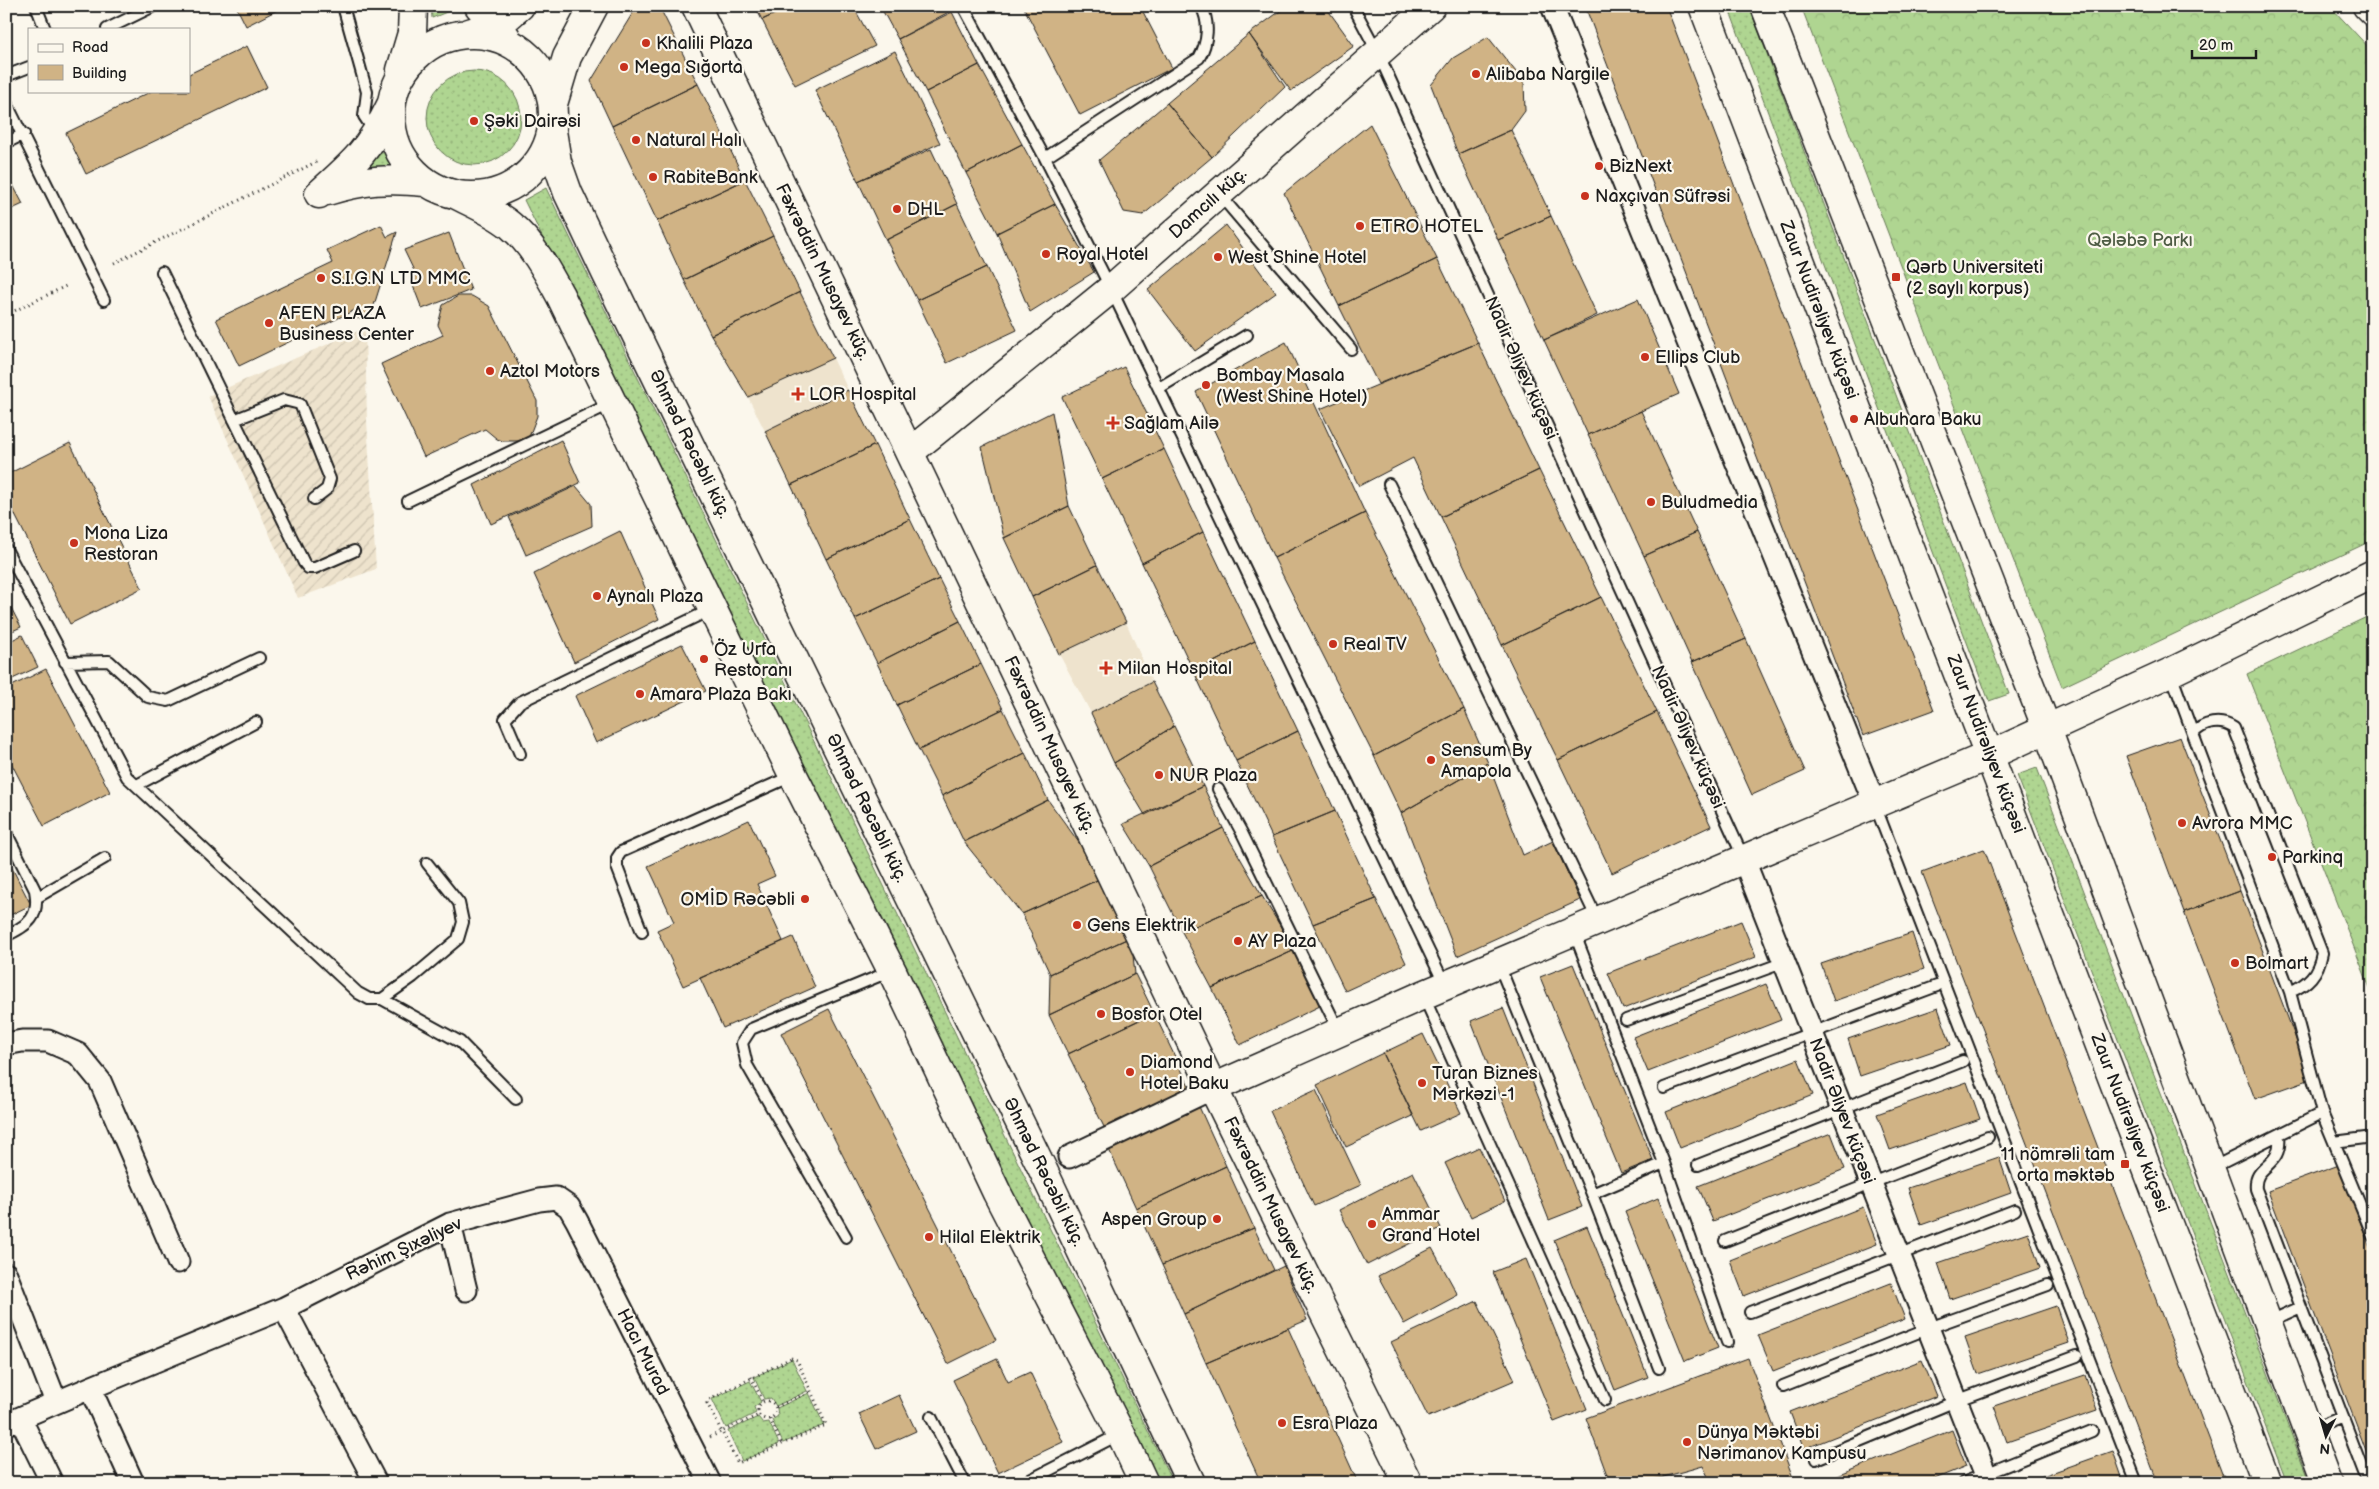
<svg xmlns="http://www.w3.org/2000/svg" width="2379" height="1489" font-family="'Balsamiq Sans',sans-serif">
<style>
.built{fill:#eee3cd}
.industrial{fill:url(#industrial-furrows)}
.grass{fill:url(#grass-dots);stroke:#667856}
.forest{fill:url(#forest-crowns);stroke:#667856}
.building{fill:#d0b385;stroke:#1c1c1c}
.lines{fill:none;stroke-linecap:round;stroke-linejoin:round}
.lane-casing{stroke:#1c1c1c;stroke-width:14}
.street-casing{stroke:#1c1c1c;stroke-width:25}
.secondary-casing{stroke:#1c1c1c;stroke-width:31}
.path{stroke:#1c1c1c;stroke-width:3;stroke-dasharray:1 4;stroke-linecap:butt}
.lane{stroke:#fbf7ec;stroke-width:10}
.street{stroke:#fbf7ec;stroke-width:21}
.secondary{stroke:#fbf7ec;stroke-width:28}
.poi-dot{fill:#c8321e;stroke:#fbf7ec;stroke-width:2}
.labels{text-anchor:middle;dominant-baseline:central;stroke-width:4.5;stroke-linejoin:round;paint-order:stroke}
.poi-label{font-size:18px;fill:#1c1c1c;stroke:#fbf7ec;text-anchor:start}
.street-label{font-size:18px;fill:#1c1c1c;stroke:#fbf7ec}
.park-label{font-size:18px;fill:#4f5d45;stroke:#fbf7ec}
</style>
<defs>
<pattern id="industrial-furrows" width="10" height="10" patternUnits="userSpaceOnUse" patternTransform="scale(1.25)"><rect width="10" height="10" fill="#eee3cd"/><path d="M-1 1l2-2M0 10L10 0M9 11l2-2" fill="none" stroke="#ccc2af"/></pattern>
<pattern id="grass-dots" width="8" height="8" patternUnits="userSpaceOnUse" patternTransform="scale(1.25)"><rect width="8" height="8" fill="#afd591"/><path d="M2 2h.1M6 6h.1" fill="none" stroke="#96b67c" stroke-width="1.8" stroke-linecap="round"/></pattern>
<pattern id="forest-crowns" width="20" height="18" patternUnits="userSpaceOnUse" patternTransform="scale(1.25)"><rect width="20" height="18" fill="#afd591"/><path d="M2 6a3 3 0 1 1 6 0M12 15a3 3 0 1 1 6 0" fill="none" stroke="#96b67c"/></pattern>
</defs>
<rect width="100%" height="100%" fill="#fbf7ec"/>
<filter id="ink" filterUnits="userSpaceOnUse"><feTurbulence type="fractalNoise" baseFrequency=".02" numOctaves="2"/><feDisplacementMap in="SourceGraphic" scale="10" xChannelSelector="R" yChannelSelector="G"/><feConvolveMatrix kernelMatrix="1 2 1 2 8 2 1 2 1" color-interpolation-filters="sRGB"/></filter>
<g filter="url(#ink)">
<path class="built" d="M833 358 848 390 765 431 748 397Z
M1126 622 1152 682 1091 713 1059 654Z"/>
<path class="industrial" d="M365 328 367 421 376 569 298 598 208 396Z"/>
<path class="grass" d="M1728 6H1749L2009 694 1989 701Z
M427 118a47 47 0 1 1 94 0a47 47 0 1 1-94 0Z
M389 147 399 167 353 176Z
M546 188 1173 1483H1153L524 200Z
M2037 768 2310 1483H2287L2017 775Z
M792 1359 807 1391 776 1406 771 1398 764 1399 754 1377Z
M750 1381 761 1402 754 1407 756 1413 726 1428 712 1399Z
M809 1393 824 1425 783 1443 772 1420 778 1416 777 1408Z
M758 1417 763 1423 769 1422 779 1444 742 1461 728 1431Z"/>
<path class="forest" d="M431 6H459V7L432 18Z
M1801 6H2330L2373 52V540L2062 687Z
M2373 614V996L2247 674Z"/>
<path class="building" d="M236 6H285L246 26Z
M637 6H659L698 84 612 126 591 81Z
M755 6H792L762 20Z
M792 6H853L875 46 795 85 762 20Z
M880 6H957L958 7 898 39Z
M1023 6H1140L1172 68 1080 115Z
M1287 6H1325L1354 46 1291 91 1249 34Z
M1585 6H1666L1934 710 1863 736Z
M952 12 979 65 926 92 898 39Z
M1249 34 1285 87 1212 157 1167 103Z
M1488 37 1524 82 1525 111 1511 130 1458 154 1431 85 1453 58Z
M247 46 267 87 86 174 66 133 152 91H189V74Z
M895 51 940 143 858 181 815 90Z
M979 65 1022 144 966 173 926 92Z
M698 84 745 180 657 221 612 126Z
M1167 103 1212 157 1143 215 1124 212 1099 160Z
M1370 124 1437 259 1339 306 1284 193Z
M1511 130 1551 216 1498 240 1458 154Z
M1022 144 1055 204 997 233 966 173Z
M931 149 957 204 886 240 858 181Z
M6 172 23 204 6 212Z
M745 180 773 236 684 280 657 221Z
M957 204 987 267 917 300 886 240Z
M1055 204 1094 272 1030 312 997 233Z
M1551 216 1597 315 1544 340 1498 240Z
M381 225 387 237 397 232 370 318H355L357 309 239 366 216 319 333 263 327 250Z
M1226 225 1276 293 1195 351 1148 290Z
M449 233 471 290 422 309 410 278 416 275 404 250Z
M773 236 800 292 711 335 684 280Z
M1437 259 1478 343 1378 384 1339 306Z
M987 267 1017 330 947 363 917 300Z
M800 292 833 358 748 397 711 335Z
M458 296H472L489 306 537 401V416L529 437 520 441H503L497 439 485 429 424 457 381 364 443 335 438 325 443 305Z
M1638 299 1679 394 1588 435 1544 340Z
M1286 342 1365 513 1274 558 1196 392Z
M1478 343 1539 470 1441 517 1413 458 1359 486 1320 409Z
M1124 367 1164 449 1102 479 1062 397Z
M848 390 875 445 791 485 765 431Z
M1641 411 1697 532 1644 556 1588 435Z
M1052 412 1069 506 1004 538 982 447Z
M561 440 580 483 491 524 474 485Z
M70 443 142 588 70 624 6 497V475Z
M875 445 910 519 826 559 791 485Z
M1164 449 1203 532 1142 563 1102 479Z
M1539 470 1601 597 1502 645 1441 517Z
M576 486 591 504 592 526 526 555 509 517Z
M1069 506 1097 565 1032 597 1004 538Z
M1365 513 1464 709 1374 756 1274 558Z
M910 519 939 579 855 619 826 559Z
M620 531 659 619 574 662 534 574Z
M1203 532 1255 641 1194 672 1142 563Z
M1697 532 1746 639 1692 662 1644 556Z
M1097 565 1126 622 1059 654 1032 597Z
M939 579 960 621 877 663 855 619Z
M1601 597 1657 712 1558 760 1502 645Z
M6 598 21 627 6 634Z
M960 621 981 664 897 705 877 663Z
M22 635 38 667 6 682V643Z
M1746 639 1805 771 1752 795 1692 662Z
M1255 641 1298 731 1236 761 1194 672Z
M682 644 706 691 596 743 575 696Z
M981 664 1003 709 919 750 897 705Z
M46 669 110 792 44 826 6 753V689Z
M1152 682 1174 726 1114 763 1091 713Z
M1003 709 1025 753 942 796 919 750Z
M1464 709 1488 763 1401 813 1374 756Z
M1657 712 1711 826 1612 873 1558 760Z
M1174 726 1203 786 1145 815 1114 763Z
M1298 731 1335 811 1272 837 1236 761Z
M2180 737 2240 891 2184 912 2126 756Z
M1025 753 1048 800 964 842 942 796Z
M1488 763 1523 855 1553 841 1580 900 1457 956 1401 813Z
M1203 786 1223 828 1149 866 1123 824Z
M1048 800 1104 877 1022 914 964 842Z
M1335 811 1376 899 1313 924 1272 837Z
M749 820 775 876 757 884 783 941 683 986 657 930 674 922 648 866Z
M1223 828 1262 896 1182 932 1149 866Z
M1984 849 2226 1483H2158L1922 872Z
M9 862 31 905 6 917V863Z
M1104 877 1131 937 1050 974 1022 914Z
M2240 891 2311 1079 2255 1099 2184 912Z
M1262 896 1295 950 1212 988 1182 932Z
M1376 899 1406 963 1345 991 1313 924Z
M1741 921 1756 957 1623 1009 1608 973Z
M1912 933 1924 969 1834 1001 1821 964Z
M793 937 815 987 723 1028 700 978Z
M1131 937 1135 974 1049 1015 1050 974Z
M1295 950 1322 1005 1240 1045 1212 988Z
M1573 964 1653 1160 1621 1173 1540 977Z
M1135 974 1154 1013 1068 1054 1049 1015Z
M1766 984 1781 1020 1648 1072 1633 1037Z
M1503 1008 1582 1207 1549 1220 1471 1021Z
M1938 1008 1951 1045 1860 1076 1848 1039Z
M829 1009 996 1340 948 1364 781 1033Z
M1154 1013 1191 1090 1106 1131 1068 1054Z
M1423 1034 1461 1113 1421 1131 1383 1053Z
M1383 1053 1413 1116 1346 1147 1317 1085Z
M1798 1059 1813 1095 1680 1148 1666 1112Z
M1967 1082 1980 1119 1890 1150 1877 1114Z
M1316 1090 1361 1185 1314 1206 1270 1111Z
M1196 1100 1226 1166 1136 1208 1105 1141Z
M1831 1133 1845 1169 1713 1221 1698 1186Z
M1479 1147 1505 1201 1471 1217 1445 1163Z
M1999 1157 2011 1193 1921 1225 1908 1188Z
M2339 1165 2373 1256V1469L2268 1191Z
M1226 1166 1254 1228 1162 1265 1136 1208Z
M1413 1172 1441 1228 1367 1265 1339 1210Z
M1658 1198 1718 1348 1685 1361 1625 1212Z
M1863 1207 1877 1244 1744 1296 1730 1260Z
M1587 1226 1648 1377 1615 1390 1554 1240Z
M1254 1228 1274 1270 1184 1314 1162 1265Z
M2028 1232 2040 1268 1950 1299 1938 1263Z
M1432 1248 1458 1295 1404 1324 1378 1276Z
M1526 1259 1587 1409 1554 1422 1493 1272Z
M1284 1266 1307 1320 1206 1363 1184 1314Z
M1891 1283 1905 1319 1773 1371 1758 1335Z
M1477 1301 1515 1380 1428 1417 1391 1342Z
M2056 1306 2069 1343 1978 1374 1965 1337Z
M1288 1328 1358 1483H1261L1206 1363Z
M1748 1358 1795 1483H1711L1703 1466 1642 1483H1610L1586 1418Z
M997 1359 1008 1382 1030 1372 1063 1442 998 1473 953 1380Z
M1922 1360 1937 1396 1804 1449 1790 1412Z
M2085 1375 2097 1411 2007 1442 1994 1406Z
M899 1395 916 1431 876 1449 859 1414Z
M1952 1430 1966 1466 1925 1483H1819Z
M2113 1451 2124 1483H2023Z"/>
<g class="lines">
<g class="lane-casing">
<path id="lane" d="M36 6 45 29
M343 6 367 92 364 116 374 131
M963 6 1045 158 1111 289 1445 985
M1353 6 1378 53 1743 857
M107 29 154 6
M6 76 29 67
M6 102 104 300
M6 143 24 134
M1045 158 1199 58C1208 43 1210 22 1201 6
M1219 194 1351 349
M162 272 304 563 308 568H315L354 551
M1159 388 1247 335
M234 420 284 400 300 404 330 479 327 489 314 499
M1389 484 1598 921
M408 501 612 403
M6 549 127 777 358 993 369 999H382L413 977 458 939 463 922 459 903 427 863
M65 662 109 661 148 697 168 701 259 658
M2171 674 2193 734
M520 754 505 719 520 702 712 609
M137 785 256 722
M1218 789 1242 833 1339 1031
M1875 805 2137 1483
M6 832 35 890C40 918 29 924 6 936
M36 898 105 858
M642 932 617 867V858L621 852 792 776
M1574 932 1664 1163 1592 1194
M1499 965 1592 1194 1659 1368
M2290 992C2308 984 2318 974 2322 953L2234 728C2221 719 2203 722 2193 734L2290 992 2322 1113 2373 1236
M1424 997 1605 1400
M382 999 460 1042 516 1099
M1626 1020 1785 962
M1664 1088 1937 986
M2279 1135C2283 1169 2253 1163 2256 1189L2368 1483
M2334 1142 2373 1137
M1664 1163 1727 1342
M1698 1165 1963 1061
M2212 1168 2322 1113
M846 1237 747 1065 742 1043 751 1029 891 971
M1725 1241 1988 1137
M1750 1312 2015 1210
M2268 1322 2301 1307
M1783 1386 1929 1328 2048 1285
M931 1417 965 1483
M2309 1430 2343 1417
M1816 1459 1956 1401 2077 1356
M1024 1483 1120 1434
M1963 1483 2092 1431"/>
</g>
<g class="street-casing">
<path id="street" d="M1552 6 1874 802
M1744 860 1989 1483
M6 1044 22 1041H48L78 1054 100 1081 178 1262
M1069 1157 1213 1088
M450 1224 466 1290
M6 1274 56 1402
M284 1308 376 1483
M90 1388 133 1483
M20 1418 52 1483
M6 1424 90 1388 284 1308 450 1224 539 1200 556 1198 569 1207 577 1221 710 1483"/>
</g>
<g class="secondary-casing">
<path id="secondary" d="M479 6 506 37
M696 6 1213 1088 1408 1483
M1703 6 2267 1483
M1765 6 2047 729 2327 1483
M2367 6 2373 12
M469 33 499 24 520 6
M391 115a81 81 0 1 1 162 0a81 81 0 1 1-162 0Z
M401 70 412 33 413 6
M553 104 567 57 594 6
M552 131 557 162 568 193 606 273 1043 1170 1191 1483
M327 191C364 180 387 178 425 182
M319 194C354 163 370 149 391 105
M455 194C474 204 494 212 510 225 532 243 547 271 560 295L793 775 892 971 997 1193 1121 1434 1144 1483
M910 452 1111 289 1431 6
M1213 1088 1423 995 1990 755 2171 672 2373 574"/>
</g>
<path class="path" d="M114 263 318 161
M6 315 68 285
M791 1358 797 1360 826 1425 738 1463 707 1403 709 1400Z
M751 1377 763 1402
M758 1410a9 9 0 1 1 18 0a9 9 0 1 1-18 0Z
M776 1407 811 1391
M770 1419 782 1445
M710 1437 759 1415"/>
<use href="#lane" class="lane"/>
<use href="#street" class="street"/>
<use href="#secondary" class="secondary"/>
</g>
</g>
<g class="poi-dot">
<circle cx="646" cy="43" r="5"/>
<circle cx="624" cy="67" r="5"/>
<circle cx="1476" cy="74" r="5"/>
<circle cx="474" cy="121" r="5"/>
<circle cx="636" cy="140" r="5"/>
<circle cx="1599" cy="166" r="5"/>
<circle cx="653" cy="177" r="5"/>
<circle cx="1585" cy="196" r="5"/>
<circle cx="897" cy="209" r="5"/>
<circle cx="1360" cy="226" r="5"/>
<circle cx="1046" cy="254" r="5"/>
<circle cx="1218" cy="257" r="5"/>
<rect x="1891" y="272" width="10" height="10" rx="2.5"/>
<circle cx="321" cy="278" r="5"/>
<circle cx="269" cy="323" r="5"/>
<circle cx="1645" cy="357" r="5"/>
<circle cx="490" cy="371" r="5"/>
<circle cx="1206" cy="385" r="5"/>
<path d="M795.5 386.5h5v5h5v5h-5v5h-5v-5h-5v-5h5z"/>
<circle cx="1854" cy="419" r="5"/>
<path d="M1110.5 415.5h5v5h5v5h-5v5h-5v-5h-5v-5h5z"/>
<circle cx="1651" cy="502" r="5"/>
<circle cx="74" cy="543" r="5"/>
<circle cx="597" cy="596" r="5"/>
<circle cx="1333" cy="644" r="5"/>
<circle cx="704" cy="659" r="5"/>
<path d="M1103.5 660.5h5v5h5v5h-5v5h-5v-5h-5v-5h5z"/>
<circle cx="640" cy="694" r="5"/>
<circle cx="1431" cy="760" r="5"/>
<circle cx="1159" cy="775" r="5"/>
<circle cx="2182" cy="823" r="5"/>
<circle cx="2272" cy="857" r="5"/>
<circle cx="805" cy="899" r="5"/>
<circle cx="1077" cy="925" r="5"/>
<circle cx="1238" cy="941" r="5"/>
<circle cx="2235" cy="963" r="5"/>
<circle cx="1101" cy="1014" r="5"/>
<circle cx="1130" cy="1072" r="5"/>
<circle cx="1422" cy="1083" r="5"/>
<rect x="2120" y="1159" width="10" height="10" rx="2.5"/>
<circle cx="1217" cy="1219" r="5"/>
<circle cx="1372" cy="1224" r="5"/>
<circle cx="929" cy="1237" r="5"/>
<circle cx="1282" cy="1423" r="5"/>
<circle cx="1687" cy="1442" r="5"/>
</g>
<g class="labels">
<g class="poi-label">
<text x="656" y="43">Khalili Plaza</text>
<text x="634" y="67">Mega Sığorta</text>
<text x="1486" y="74">Alibaba Nargile</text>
<text x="484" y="121">Şəki Dairəsi</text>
<text x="646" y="140">Natural Halı</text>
<text x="1609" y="166">BizNext</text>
<text x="663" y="177">RabiteBank</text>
<text x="1595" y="196">Naxçıvan Süfrəsi</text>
<text x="907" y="209">DHL</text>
<text x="1370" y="226">ETRO HOTEL</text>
<text x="1056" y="254">Royal Hotel</text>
<text x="1228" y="257">West Shine Hotel</text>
<text x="1906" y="267">Qərb Universiteti<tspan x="1906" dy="21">(2 saylı korpus)</tspan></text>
<text x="331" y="278">S.I.G.N LTD MMC</text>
<text x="279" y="313">AFEN PLAZA<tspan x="279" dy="21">Business Center</tspan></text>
<text x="1655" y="357">Ellips Club</text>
<text x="500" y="371">Aztol Motors</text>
<text x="1216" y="375">Bombay Masala<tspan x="1216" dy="21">(West Shine Hotel)</tspan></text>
<text x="809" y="394">LOR Hospital</text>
<text x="1864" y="419">Albuhara Baku</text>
<text x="1124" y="423">Sağlam Ailə</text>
<text x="1661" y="502">Buludmedia</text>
<text x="84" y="533">Mona Liza<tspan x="84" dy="21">Restoran</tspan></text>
<text x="607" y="596">Aynalı Plaza</text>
<text x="1343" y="644">Real TV</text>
<text x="714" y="649">Öz Urfa<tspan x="714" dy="21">Restoranı</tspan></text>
<text x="1117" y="668">Milan Hospital</text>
<text x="650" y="694">Amara Plaza Bakı</text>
<text x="1441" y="750">Sensum By<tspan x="1441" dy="21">Amapola</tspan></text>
<text x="1169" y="775">NUR Plaza</text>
<text x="2192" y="823">Avrora MMC</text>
<text x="2282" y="857">Parkinq</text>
<text x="795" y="899" text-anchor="end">OMİD Rəcəbli</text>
<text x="1087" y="925">Gens Elektrik</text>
<text x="1248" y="941">AY Plaza</text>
<text x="2245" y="963">Bolmart</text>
<text x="1111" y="1014">Bosfor Otel</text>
<text x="1140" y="1062">Diamond<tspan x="1140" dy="21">Hotel Baku</tspan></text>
<text x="1432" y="1073">Turan Biznes<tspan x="1432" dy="21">Mərkəzi -1</tspan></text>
<text x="2115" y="1154" text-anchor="end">11 nömrəli tam<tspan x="2115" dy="21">orta məktəb</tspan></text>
<text x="1382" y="1214">Ammar<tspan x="1382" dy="21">Grand Hotel</tspan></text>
<text x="1207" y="1219" text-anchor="end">Aspen Group</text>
<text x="939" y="1237">Hilal Elektrik</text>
<text x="1292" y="1423">Esra Plaza</text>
<text x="1697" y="1432">Dünya Məktəbi<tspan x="1697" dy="21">Nərimanov Kampusu</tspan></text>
</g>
<g class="street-label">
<text transform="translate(1208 203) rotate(-42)">Damcılı küç.</text>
<text transform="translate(823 272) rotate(64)">Fəxrəddin Musayev küç.</text>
<text transform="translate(1819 310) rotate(69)">Zaur Nudirəliyev küçəsi</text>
<text transform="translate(1521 368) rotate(66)">Nadir Əliyev küçəsi</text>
<text transform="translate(690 444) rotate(64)">Əhməd Rəcəbli küç.</text>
<text transform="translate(1688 737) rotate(66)">Nadir Əliyev küçəsi</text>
<text transform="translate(1986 744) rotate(69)">Zaur Nudirəliyev küçəsi</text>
<text transform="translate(1050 745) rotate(65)">Fəxrəddin Musayev küç.</text>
<text transform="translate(867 808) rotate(64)">Əhməd Rəcəbli küç.</text>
<text transform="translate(1842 1111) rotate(69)">Nadir Əliyev küçəsi</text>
<text transform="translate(2130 1123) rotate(69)">Zaur Nudirəliyev küçəsi</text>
<text transform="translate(1044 1172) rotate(64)">Əhməd Rəcəbli küç.</text>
<text transform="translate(1271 1205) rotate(64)">Fəxrəddin Musayev küç.</text>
<text transform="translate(404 1249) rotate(-25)">Rəhim Şıxəliyev</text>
<text transform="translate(643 1352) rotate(63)">Hacı Murad</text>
</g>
<g class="park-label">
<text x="2140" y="240">Qələbə Parkı</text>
</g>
</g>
<rect width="2379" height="1489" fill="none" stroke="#fbf7ec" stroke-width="25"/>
<rect x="12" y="12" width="2354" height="1464" fill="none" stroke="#1c1c1c" stroke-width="2" filter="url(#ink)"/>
<rect x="28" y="28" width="162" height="65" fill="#fbf7ec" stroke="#a29f99"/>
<rect x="38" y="44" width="25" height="8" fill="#fbf7ec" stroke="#a29f99"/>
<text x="72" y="52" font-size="15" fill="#1c1c1c">Road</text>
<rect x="38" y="65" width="25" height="15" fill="#d0b385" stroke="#a29f99"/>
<text x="72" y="78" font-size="15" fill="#1c1c1c">Building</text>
<g transform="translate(2326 1436) rotate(185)" stroke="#fbf7ec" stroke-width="4" paint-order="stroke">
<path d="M0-4L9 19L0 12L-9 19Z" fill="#1c1c1c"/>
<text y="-8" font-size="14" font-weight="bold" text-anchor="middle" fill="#1c1c1c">N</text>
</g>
<path d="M2192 50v8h64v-8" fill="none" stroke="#1c1c1c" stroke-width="2.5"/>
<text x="2199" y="50" font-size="15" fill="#1c1c1c" stroke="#fbf7ec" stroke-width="4" paint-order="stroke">20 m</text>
</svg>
